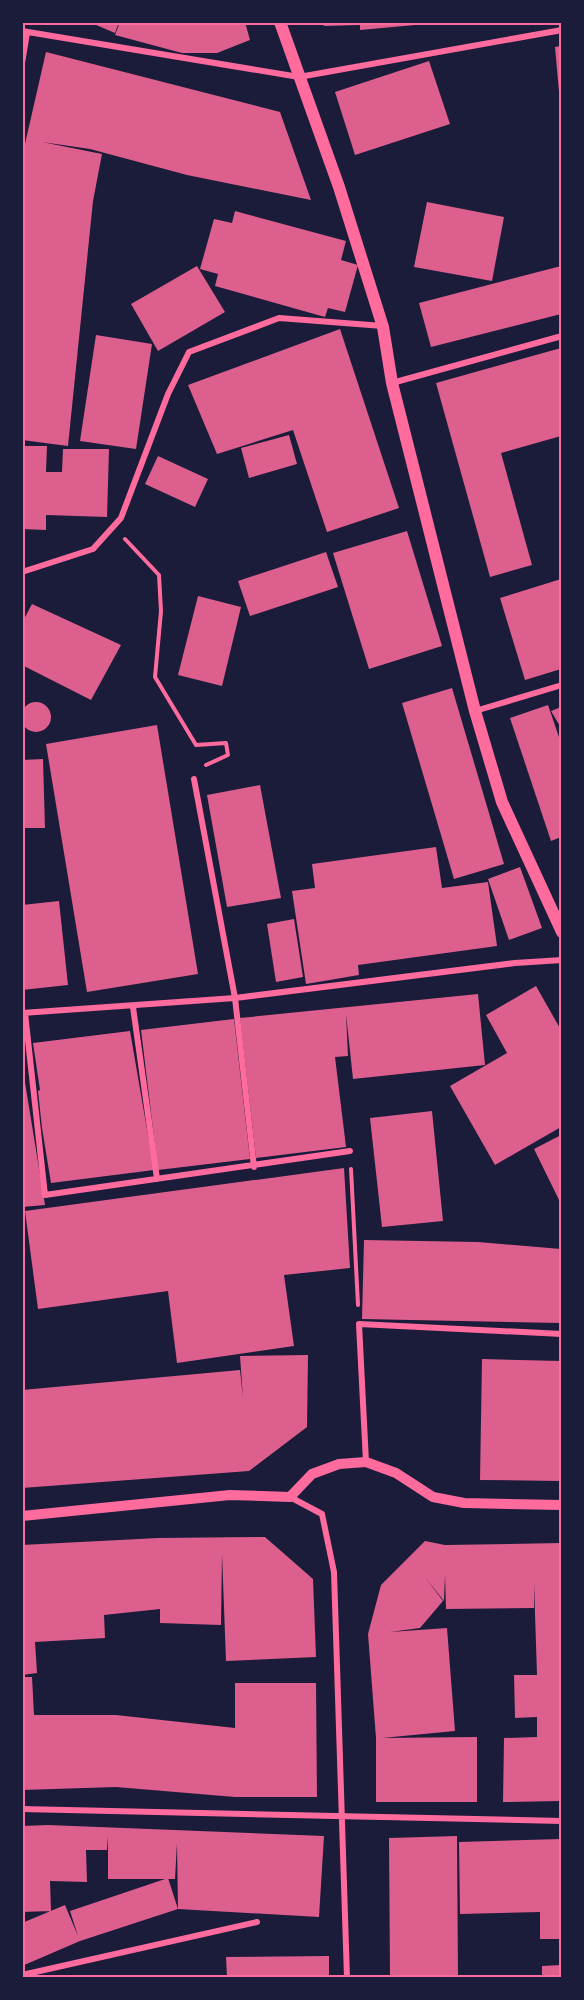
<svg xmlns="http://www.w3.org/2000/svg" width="584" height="2000" font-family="Mulish,sans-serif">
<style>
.building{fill:#dd5f8e}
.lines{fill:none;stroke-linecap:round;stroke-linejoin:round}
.path{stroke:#ff6b9d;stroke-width:4}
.minor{stroke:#ff6b9d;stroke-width:6}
.tertiary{stroke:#ff6b9d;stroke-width:10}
.secondary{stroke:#ff6b9d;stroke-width:12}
.neatline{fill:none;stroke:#ff6b9d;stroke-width:2}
</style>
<rect width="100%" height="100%" fill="#1b1b3a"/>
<path class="building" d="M89 22H119L115 33Z
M120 22H245L250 40 217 53H182L115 35Z
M322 22H358V25L324 26Z
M360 22H426V24L360 30Z
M561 46V103H560L555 47Z
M46 52 280 112 311 200 187 175 90 149 42 142 102 154 93 201 68 446 22 440V157Z
M429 61 450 124 355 155 335 92Z
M427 202 504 217 492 281 414 267Z
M235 211 346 241 341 260 358 265 345 312 328 308 325 317 215 286 218 274 200 269 214 219 232 223Z
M197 266 225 312 158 351 131 304Z
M561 266V314L431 347 419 303Z
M340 329 399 508 327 532 293 430 217 454 188 385Z
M96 335 152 344 136 449 80 441Z
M561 348V436L501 453 532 565 490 577 436 383Z
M289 435 297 464 249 478 241 448Z
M22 446H47L46 472H62L63 449H109L107 517 46 515V530L22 529Z
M158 456 208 479 195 507 145 484Z
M407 531 442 646 369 669 333 553Z
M326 552 338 587 250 616 238 581Z
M561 579V669L525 680 500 598Z
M198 596 241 607 222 686 178 675Z
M32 604 121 645 91 700 22 665V623Z
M452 688 504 864 454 879 402 703Z
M21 717a15 15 0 1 1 30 0a15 15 0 1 1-30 0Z
M548 705 561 743V837L551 841 510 718Z
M561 707V728L551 711Z
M157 725 198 974 87 992 46 744Z
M43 759 45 828H22V760Z
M260 785 281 898 227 907 207 795Z
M436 847 442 888 488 882 497 946 358 965 359 975 306 984 292 891 315 888 312 864Z
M520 867 542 928 509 940 488 879Z
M59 901 68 985 22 990V905Z
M294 919 303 977 276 982 267 924Z
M536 986 561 1030V1127L495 1165 450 1086 507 1053 486 1015Z
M478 994 485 1065 353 1079 346 1014 348 1056 335 1057 346 1147 256 1158 240 1018Z
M234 1019 250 1159 158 1170 141 1030Z
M130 1031 154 1170 51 1183 42 1128 38 1091 40 1090 33 1043Z
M22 1064 45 1205 22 1207Z
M432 1111 443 1221 382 1227 370 1118Z
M561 1135V1204L534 1149Z
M344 1168 350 1268 284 1275 294 1346 177 1363 168 1291 38 1309 25 1211Z
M364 1240 478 1242 561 1249V1323L362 1319Z
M308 1355 307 1427 249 1471 22 1488V1390L240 1370 243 1398 240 1356Z
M482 1359 561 1361V1481L480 1480Z
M265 1537 313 1579 316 1657 226 1661 222 1554 221 1625 160 1623V1609L104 1615 105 1638 35 1642 37 1673 22 1675V1545L158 1538Z
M425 1541 445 1545 561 1543V1801L503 1802 504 1738 537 1737V1717L515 1718 514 1675H537L534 1583V1608L446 1609 445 1575 444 1601 425 1577 443 1601 420 1628 390 1632 447 1628 455 1731 382 1738 477 1737V1802H376V1738L368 1634 381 1585Z
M22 1677H32L34 1715H116L235 1728V1683H316L317 1797H235L116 1787 22 1790Z
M48 1825 324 1836 319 1917 178 1909 177 1843 175 1879H108V1836L107 1850H86L87 1882 50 1881 51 1911 22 1912V1826Z
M457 1836 458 1977H390L389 1838Z
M561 1839V1939H540V1912L460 1914 459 1842Z
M168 1878 178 1909 80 1941 22 1966V1923L65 1905 78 1936 70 1911Z
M329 1956V1977H227L226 1957Z
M561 1965V1977H542V1966Z"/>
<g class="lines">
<path class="path" d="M125 539 159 575 161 611 155 677 196 745 226 743 228 755 206 765
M351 1169 358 1305"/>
<path class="minor" d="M22 31 299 77 562 30
M22 63 27 33
M392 383 562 336
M22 572 93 549 121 518 168 394 189 352 279 318 383 326
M475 711 562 685
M194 779 235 998 254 1167
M133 1007 157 1179
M22 1013 235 998 515 963 562 960
M25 1013 45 1195 350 1151
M366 1462 359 1324 562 1334
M290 1497 322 1514 334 1572 347 1978
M22 1809 562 1821
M22 1975 257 1922"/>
<path class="tertiary" d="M22 1516 230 1495 290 1497 312 1474 339 1464 366 1462 396 1473 433 1497 464 1503 562 1505"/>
<path class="secondary" d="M280 22 339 187 383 327 392 383 475 711 502 802 562 932"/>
</g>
<rect width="584" height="2000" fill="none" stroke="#1b1b3a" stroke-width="48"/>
<rect x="24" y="24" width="536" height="1952" class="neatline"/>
</svg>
